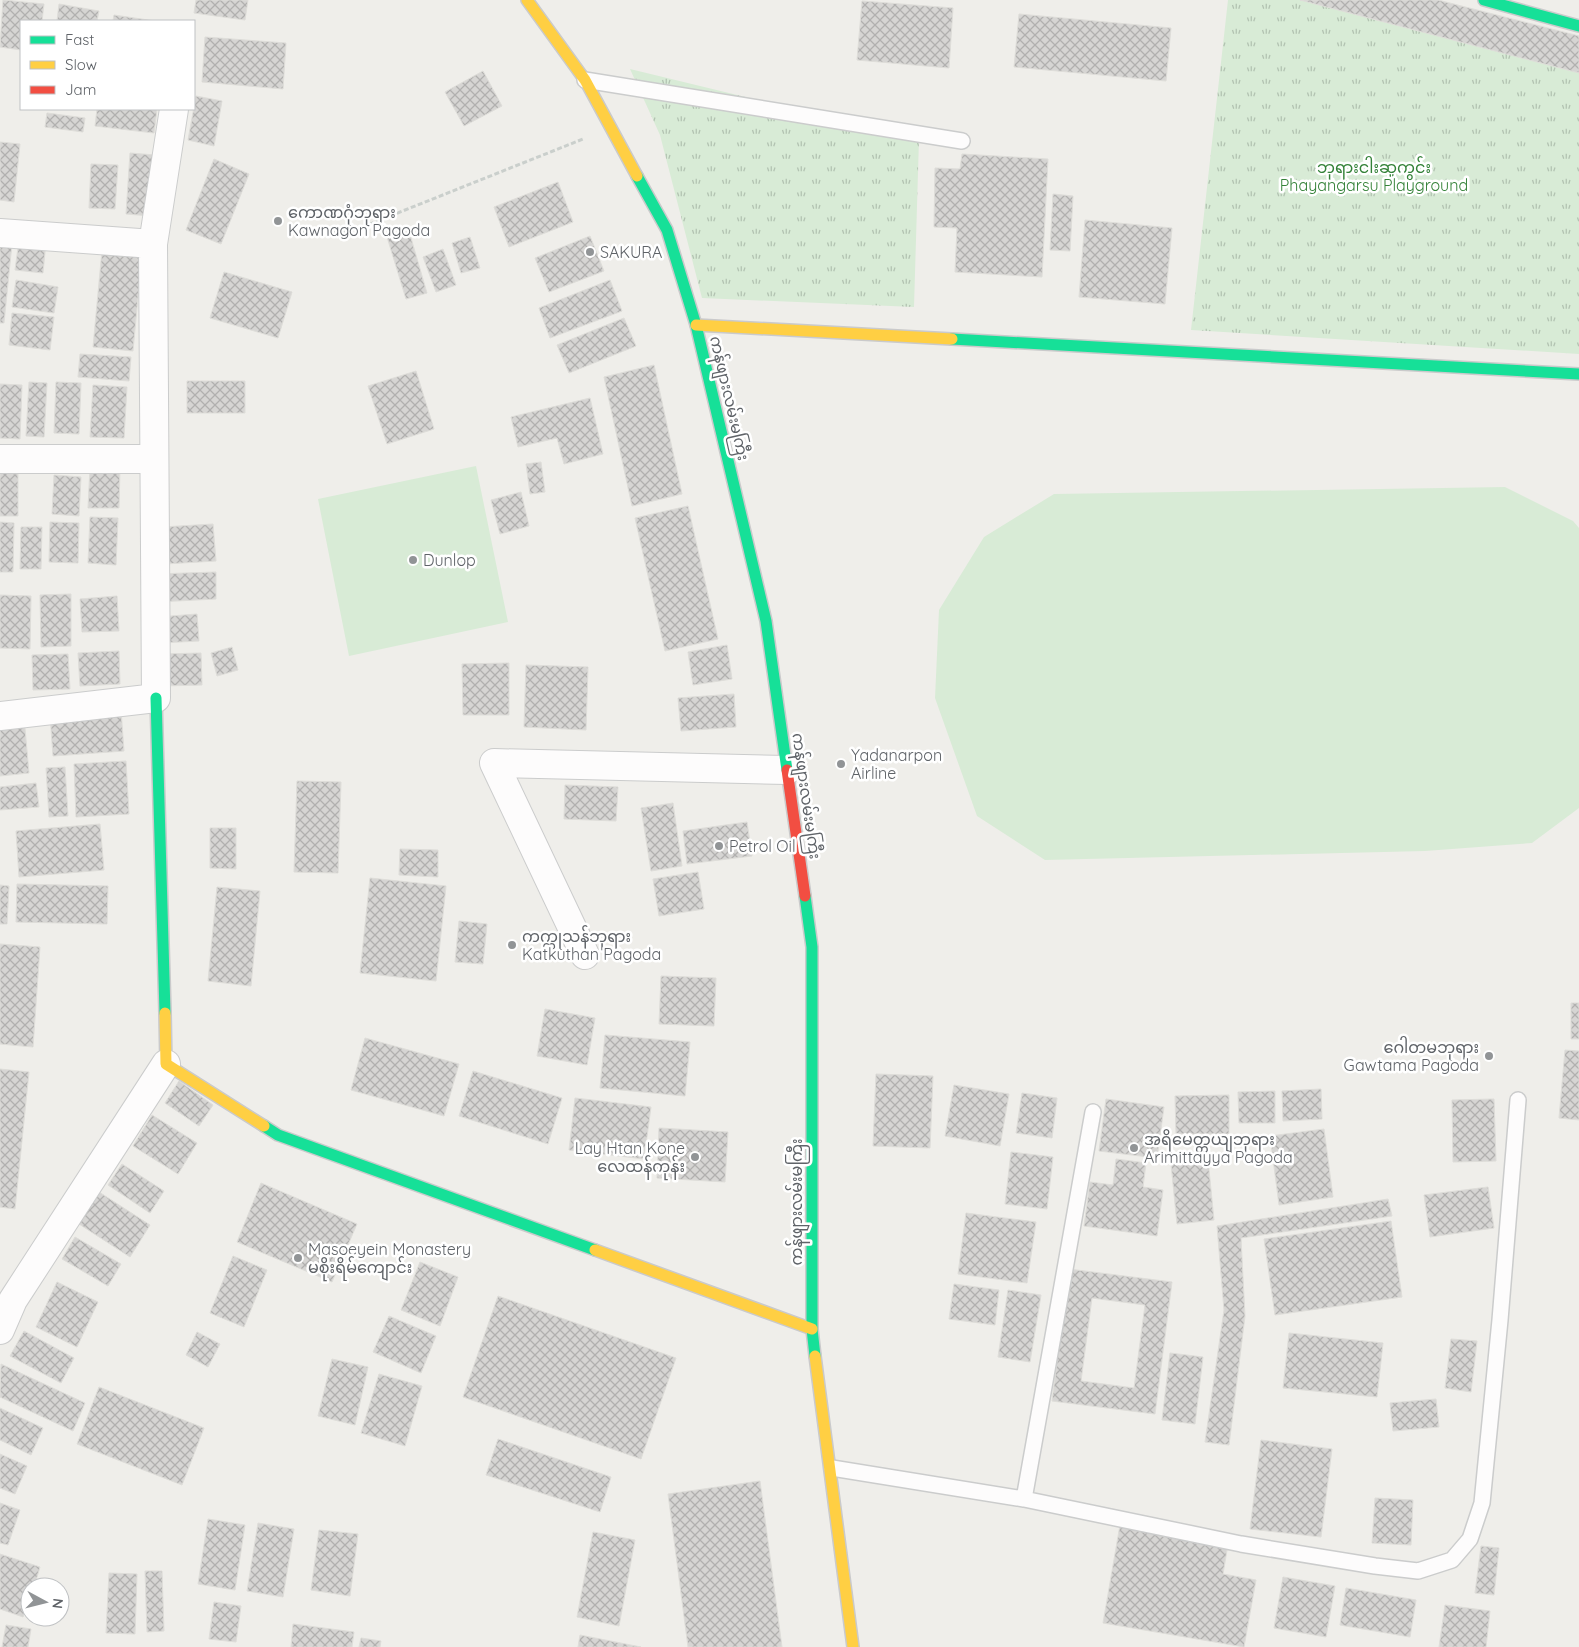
<svg xmlns="http://www.w3.org/2000/svg" width="1579" height="1647" font-family="Quicksand,'Noto Sans Myanmar',sans-serif">
<style>
.grass{fill:url(#grass-tufts)}
.garden{fill:#d8ebd6}
.building{fill:url(#building-cross-hatch);stroke:#deddd9;fill-rule:evenodd}
.lines{fill:none;stroke-linecap:round;stroke-linejoin:round}
.lane-casing{stroke:#cbcccc;stroke-width:18}
.street-casing{stroke:#cbcccc;stroke-width:30}
.fast-casing{stroke:#cacacb;stroke-width:14}
.slow-casing{stroke:#cacacb;stroke-width:14}
.jam-casing{stroke:#cacacb;stroke-width:14}
.path{stroke:#cacfcc;stroke-width:3;stroke-dasharray:5 2.5;stroke-linecap:butt}
.lane{stroke:#fdfcfc;stroke-width:15}
.street{stroke:#fdfcfc;stroke-width:28}
.fast{stroke:#16e098;stroke-width:11}
.slow{stroke:#ffcf43;stroke-width:11}
.jam{stroke:#f24e42;stroke-width:11}
.poi-dot{fill:#919496;stroke:#fff;stroke-width:2}
.labels{text-anchor:middle;dominant-baseline:central;stroke-width:5;stroke-linejoin:round;paint-order:stroke}
.park-label{font-size:16px;fill:#348238;stroke:#fff}
.poi-label{font-size:16px;fill:#5f6368;stroke:#fff;text-anchor:start}
.street-label{font-size:16px;fill:#5f6368;stroke:#fff}
</style>
<defs>
<pattern id="grass-tufts" width="24" height="20" patternUnits="userSpaceOnUse" patternTransform="scale(1.25)"><rect width="24" height="20" fill="#d8ebd6"/><path d="M3 7l-1-3M5 7V3M7 7l1-3M15 17l-1-3M17 17v-4M19 17l1-3" fill="none" stroke="#b2c2b1"/></pattern>
<pattern id="building-cross-hatch" width="8" height="8" patternUnits="userSpaceOnUse" patternTransform="scale(1.25)"><rect width="8" height="8" fill="#d6d5d3"/><path d="M0 0l8 8M0 8l8-8" fill="none" stroke="#b1b0af"/></pattern>
</defs>
<rect width="100%" height="100%" fill="#efeeea"/>
<path class="grass" d="M1228 0H1344L1579 58V354L1191 330Z
M630 69 919 139 914 307 702 298 660 135Z"/>
<path class="garden" d="M476 466 508 622 349 656 318 499Z
M1505 487 1573 521 1579 528V808L1532 843 1425 851 1045 860 977 816 935 698 939 610 984 537 1054 494Z"/>
<path class="building" d="M3 0 44 4 42 21H21V50L0 47Z
M196 0H248L245 20 194 13Z
M1300 0H1438L1579 36V73Z
M862 1 953 8 949 68 857 60Z
M59 4 99 11 97 21H57Z
M1019 14 1171 28 1166 81 1014 67Z
M114 15 155 21H113Z
M205 37 286 43 283 89 202 82Z
M483 71 502 106 464 126 445 92Z
M196 96 222 101 214 146 188 140Z
M97 109H157L154 133 95 126Z
M47 113 85 118 83 132 45 127Z
M0 142 20 144 14 202 0 200Z
M130 153 155 155 151 216 126 214Z
M962 154 1048 159 1042 277 955 272 957 228 934 227 935 168 960 169Z
M214 159 249 174 221 244 186 230Z
M91 164 118 165 115 209 89 208Z
M558 182 573 222 509 247 494 207Z
M1053 194 1073 196 1070 251 1050 250Z
M1085 220 1172 228 1165 304 1079 297Z
M409 231 427 293 406 299 387 237Z
M590 236 604 271 549 292 535 258Z
M470 237 480 268 461 273 452 243Z
M19 240 46 242 43 273 15 270Z
M0 243 12 244 4 323H0Z
M443 249 456 285 436 292 423 257Z
M102 250 142 254 133 351 93 347Z
M224 272 292 292 278 338 210 318Z
M16 280 58 287 54 313 12 307Z
M610 280 622 311 550 338 539 308Z
M12 313 54 317 50 350 9 345Z
M624 318 636 346 569 373 557 345Z
M80 354 131 357 129 381 78 377Z
M654 365 682 494 632 506 604 377Z
M416 371 434 429 387 444 368 386Z
M187 381H245V413H187Z
M29 382 47 383 44 437 26 436Z
M56 382 81 383 79 434 54 433Z
M0 384 22 385 20 439 0 438Z
M93 385 127 387 124 438 90 437Z
M590 398 603 454 564 464 557 438 518 447 511 417Z
M541 462 545 492 530 494 526 464Z
M90 467 120 468 119 508H88Z
M0 473 18 474V516H0Z
M54 475 81 477 79 516 52 514Z
M521 492 529 526 500 534 491 500Z
M688 506 718 639 665 651 635 518Z
M90 517 118 518 116 565 88 563Z
M0 522 14 523 13 572H0Z
M50 522 79 523 78 563 49 562Z
M213 524 216 561 165 564 162 527Z
M21 527H42L41 569H20Z
M216 572V599L156 602V574Z
M71 594V646L41 647 40 595Z
M0 595 31 596 30 649 0 648Z
M117 596 119 631 82 632 80 599Z
M197 614 199 641 159 643 158 617Z
M727 645 732 679 693 685 688 652Z
M232 647 238 670 217 676 211 653Z
M119 651 120 684 80 686 78 653Z
M201 653 202 685 162 686 161 654Z
M68 654 70 689 33 690 32 655Z
M509 663V715H463L462 664Z
M526 665 588 667 586 730 524 727Z
M734 694 736 727 681 731 678 698Z
M121 710 124 751 53 756 50 715Z
M24 717 29 773 0 776V719Z
M126 761 129 814 76 817 74 764Z
M65 767 68 816 49 817 46 768Z
M297 781 341 782 338 873 294 872Z
M36 783 39 807 0 810V787Z
M565 785 618 787 616 821 564 819Z
M673 803 682 866 651 871 641 808Z
M747 822 752 856 687 864 683 831Z
M100 824 104 870 19 877 16 831Z
M210 828H236V869L210 868Z
M400 849 438 850V877L399 875Z
M698 872 704 909 659 916 653 879Z
M370 878 446 886 436 981 360 973Z
M17 884 108 886 107 924 16 922Z
M0 885 9 886 7 924H0Z
M217 887 260 891 251 986 208 981Z
M459 921 487 924 483 964 455 962Z
M0 944 40 947 33 1047 0 1044Z
M661 976 716 978 714 1026 659 1024Z
M1571 1003H1579V1039H1571Z
M545 1009 595 1018 587 1065 537 1056Z
M605 1035 690 1042 685 1096 600 1088Z
M365 1038 459 1064 444 1116 351 1090Z
M1565 1050 1579 1051V1120L1559 1118Z
M0 1069 29 1072 15 1209 0 1207Z
M473 1071 562 1098 548 1144 459 1116Z
M876 1074 933 1076 930 1148 873 1146Z
M179 1081 213 1105 199 1126 165 1103Z
M954 1085 1009 1094 1000 1146 945 1136Z
M1321 1089 1322 1119 1283 1121 1282 1091Z
M1275 1091V1123H1239L1238 1092Z
M1022 1093 1057 1098 1052 1138 1016 1133Z
M1229 1095V1134H1176L1175 1096Z
M575 1098 651 1107 644 1159 569 1150Z
M1106 1099 1164 1107 1157 1158 1099 1151Z
M1494 1099 1496 1161 1453 1162 1452 1100Z
M152 1115 197 1143 178 1174 133 1146Z
M659 1128 728 1132 725 1182 657 1178Z
M1324 1129 1333 1197 1279 1205 1270 1136Z
M1011 1152 1053 1157 1047 1209 1005 1204Z
M1116 1159 1146 1163 1143 1187 1163 1190 1157 1236 1084 1226 1090 1182 1113 1185Z
M1208 1160 1214 1220 1177 1224 1171 1164Z
M122 1164 164 1191 150 1213 108 1185Z
M261 1183 357 1224 332 1282 237 1242Z
M1488 1187 1494 1228 1430 1237 1424 1195Z
M99 1192 150 1225 130 1257 79 1224Z
M1388 1199 1392 1216 1241 1238 1245 1316 1229 1445 1205 1442 1224 1310 1217 1226Z
M966 1213 1036 1222 1027 1283 958 1274Z
M1391 1221 1402 1297 1275 1315 1264 1239Z
M75 1237 121 1264 108 1286 62 1259Z
M233 1256 267 1270 244 1327 210 1313Z
M420 1262 458 1277 440 1326 401 1310Z
M1069 1269 1172 1282 1155 1414 1052 1401ZM1092 1298 1145 1305 1134 1388 1081 1381Z
M57 1282 98 1302 77 1347 36 1327Z
M954 1284 999 1290 995 1325 949 1319Z
M1008 1290 1041 1295 1030 1362 998 1357Z
M498 1296 676 1358 641 1459 463 1397Z
M389 1316 436 1336 421 1373 373 1352Z
M24 1331 74 1358 61 1383 10 1356Z
M197 1332 220 1344 208 1367 186 1355Z
M1289 1333 1383 1343 1377 1397 1283 1388Z
M1451 1339 1477 1341 1471 1392 1445 1388Z
M1170 1353 1203 1357 1195 1424 1162 1420Z
M332 1359 368 1367 355 1425 318 1416Z
M1 1364 85 1403 73 1431 0 1397Z
M379 1374 422 1386 405 1446 361 1433Z
M99 1387 204 1428 182 1485 77 1444Z
M1436 1399 1439 1427 1393 1431 1390 1403Z
M0 1408 43 1428 31 1455 0 1440Z
M498 1439 611 1477 600 1512 486 1475Z
M1261 1440 1332 1449 1321 1537 1250 1529Z
M0 1454 27 1466 15 1494 0 1488Z
M760 1481 782 1647H688L668 1494Z
M1375 1498 1413 1500 1411 1545 1372 1543Z
M0 1503 20 1510 8 1545 0 1543Z
M208 1519 245 1525 235 1590 198 1584Z
M258 1523 294 1529 283 1597 247 1591Z
M1120 1525 1228 1544 1223 1574 1256 1580 1244 1647 1103 1623Z
M319 1530 358 1534 350 1596 311 1590Z
M593 1532 635 1540 619 1626 577 1617Z
M1481 1546 1499 1548 1494 1595 1475 1593Z
M0 1554 40 1567 34 1587H30V1597L23 1617 0 1609Z
M145 1571H162L164 1631 147 1632Z
M109 1573 137 1574 135 1634 106 1633Z
M1283 1577 1335 1586 1326 1637 1274 1628Z
M1346 1588 1416 1600 1410 1637 1340 1625Z
M214 1602 241 1606 236 1642 209 1639Z
M1445 1605 1490 1611 1486 1647H1439Z
M293 1624 354 1632 352 1647H291Z
M6 1625 31 1629 28 1647H2Z
M580 1635 641 1647H578Z
M361 1638 381 1641 380 1647H359Z"/>
<g class="lines">
<g class="lane-casing">
<path id="lane" d="M585 80 962 141
M832 1468 1024 1499 1241 1544 1375 1566 1418 1571 1452 1560 1470 1539 1482 1503 1500 1320 1518 1100
M1024 1499 1093 1112"/>
</g>
<g class="street-casing">
<path id="street" d="M0 233 153 244 156 698 0 716
M153 244 174 109
M0 459H153
M585 955 494 763 787 770
M0 1330 13 1300 166 1064"/>
</g>
<g class="fast-casing">
<path id="fast" d="M1484 0 1579 26
M637 176 667 230 696 325 766 621 787 770
M952 339 1579 374
M156 698 165 1013
M805 896 812 947V1329L815 1356
M264 1126 278 1135 595 1250"/>
</g>
<g class="slow-casing">
<path id="slow" d="M527 0 585 80 637 176
M696 325 952 339
M165 1013 166 1064 264 1126
M595 1250 812 1329
M815 1356 853 1647"/>
</g>
<g class="jam-casing">
<path id="jam" d="M787 770 805 896"/>
</g>
<path class="path" d="M303 232H350L583 139"/>
<use href="#lane" class="lane"/>
<use href="#street" class="street"/>
<use href="#fast" class="fast"/>
<use href="#slow" class="slow"/>
<use href="#jam" class="jam"/>
</g>
<g class="poi-dot">
<circle cx="278" cy="221" r="5"/>
<circle cx="590" cy="252" r="5"/>
<circle cx="413" cy="560" r="5"/>
<circle cx="841" cy="764" r="5"/>
<circle cx="719" cy="846" r="5"/>
<circle cx="512" cy="945" r="5"/>
<circle cx="1489" cy="1056" r="5"/>
<circle cx="1134" cy="1148" r="5"/>
<circle cx="695" cy="1157" r="5"/>
<circle cx="298" cy="1258" r="5"/>
</g>
<g class="labels">
<g class="park-label">
<text x="1374" y="167">ဘုရားငါးဆူကွင်း<tspan x="1374" dy="18">Phayangarsu Playground</tspan></text>
</g>
<g class="poi-label">
<text x="288" y="212">ကောဏဂုံဘုရား<tspan x="288" dy="18">Kawnagon Pagoda</tspan></text>
<text x="600" y="252">SAKURA</text>
<text x="423" y="560">Dunlop</text>
<text x="851" y="755">Yadanarpon<tspan x="851" dy="18">Airline</tspan></text>
<text x="729" y="846">Petrol Oil</text>
<text x="522" y="936">ကက္ကုသန်ဘုရား<tspan x="522" dy="18">Katkuthan Pagoda</tspan></text>
<text x="1479" y="1047" text-anchor="end">ဂေါတမဘုရား<tspan x="1479" dy="18">Gawtama Pagoda</tspan></text>
<text x="1144" y="1139">အရိမေတ္တယျဘုရား<tspan x="1144" dy="18">Arimittayya Pagoda</tspan></text>
<text x="685" y="1148" text-anchor="end">Lay Htan Kone<tspan x="685" dy="18">လေထန်ကုန်း</tspan></text>
<text x="308" y="1249">Masoeyein Monastery<tspan x="308" dy="18">မစိုးရိမ်ကျောင်း</tspan></text>
</g>
<g class="street-label">
<text transform="translate(730 398) rotate(77)">ကန်ဖျားလမ်းမကြီး</text>
<text transform="translate(807 796) rotate(82)">ကန်ဖျားလမ်းမကြီး</text>
<text transform="translate(796 1202) rotate(-90)">ကန်ဖျားလမ်းမကြီး</text>
</g>
</g>
<rect x="20" y="20" width="175" height="90" fill="#ffffff" stroke="#bfc1c3"/>
<rect x="30" y="36" width="25" height="8" fill="#16e098" stroke="#bfc1c3"/>
<text x="65" y="45" font-size="15" fill="#5f6368">Fast</text>
<rect x="30" y="61" width="25" height="8" fill="#ffcf43" stroke="#bfc1c3"/>
<text x="65" y="70" font-size="15" fill="#5f6368">Slow</text>
<rect x="30" y="86" width="25" height="8" fill="#f24e42" stroke="#bfc1c3"/>
<text x="65" y="95" font-size="15" fill="#5f6368">Jam</text>
<g transform="translate(45 1602) rotate(97)"><circle r="24" fill="#ffffff" stroke="#bfc1c3"/>
<path d="M0-4L9 19L0 12L-9 19Z" fill="#919496"/>
<text y="-8" font-size="14" font-weight="bold" text-anchor="middle" fill="#5f6368">N</text>
</g>
</svg>
